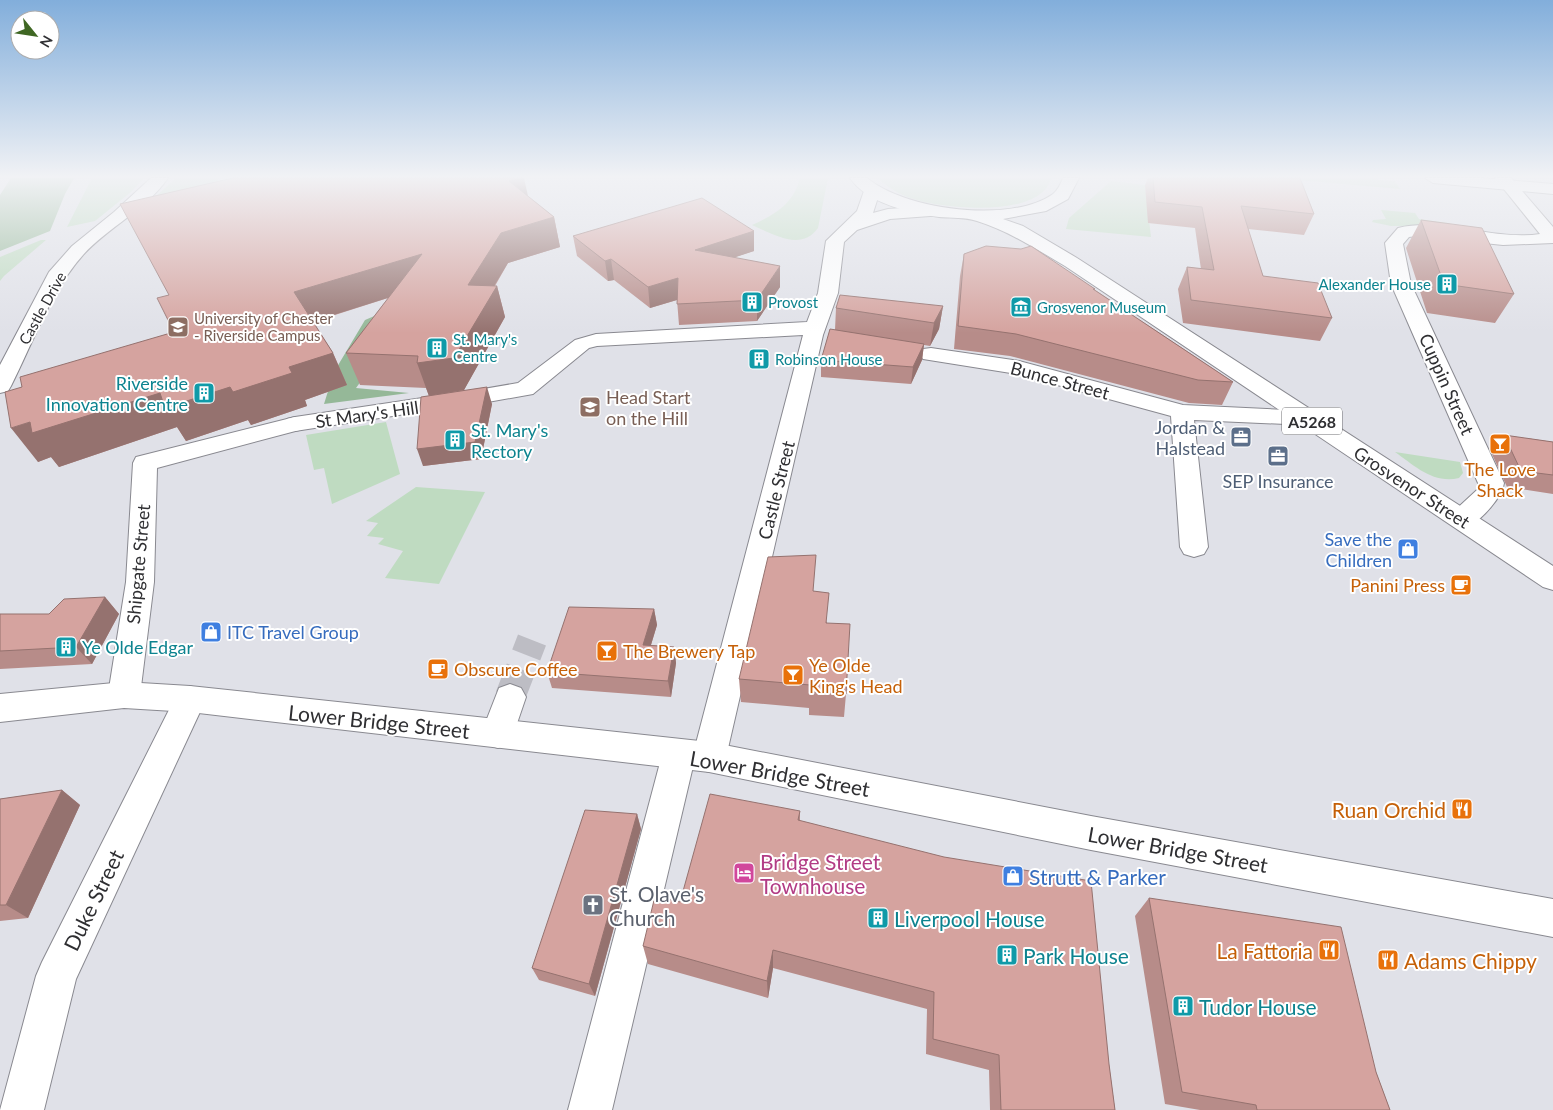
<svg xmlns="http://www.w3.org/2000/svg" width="1553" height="1110" font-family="Lato,sans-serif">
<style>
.green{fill:#bfdbc1}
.forest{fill:#95b898}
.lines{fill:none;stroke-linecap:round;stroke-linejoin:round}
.pedestrian-tunnel{stroke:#bdbdc4;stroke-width:30;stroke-dasharray:30 15;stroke-linecap:butt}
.pedestrian-casing{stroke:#898990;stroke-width:2}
.minor-casing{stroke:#898990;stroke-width:2}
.tertiary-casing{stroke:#898990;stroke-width:2}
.trunk-casing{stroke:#898990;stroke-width:2}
.pedestrian{fill:#fff;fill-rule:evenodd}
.minor{fill:#fff;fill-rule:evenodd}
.tertiary{fill:#fff;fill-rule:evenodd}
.trunk{fill:#fff;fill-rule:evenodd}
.wall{fill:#b78c89}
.shaded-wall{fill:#95726f}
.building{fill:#d5a39f;stroke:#95726f}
.labels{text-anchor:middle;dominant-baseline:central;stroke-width:4;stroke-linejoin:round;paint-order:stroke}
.far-culture-label{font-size:15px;fill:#0d838f;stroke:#fff;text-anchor:start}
.far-street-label{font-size:15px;fill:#2f2f32;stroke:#fff}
.far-education-label{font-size:15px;fill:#785e54;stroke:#fff;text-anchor:start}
.shield{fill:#fff;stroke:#6d6d70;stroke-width:1}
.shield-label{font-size:16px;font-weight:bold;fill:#2f2f32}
.street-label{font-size:18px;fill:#2f2f32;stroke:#fff}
.culture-label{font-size:18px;fill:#0d838f;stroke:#fff;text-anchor:start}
.education-label{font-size:18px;fill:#785e54;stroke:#fff;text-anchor:start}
.service-label{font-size:18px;fill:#4e5e75;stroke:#fff;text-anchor:end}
.food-label{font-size:18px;fill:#c56008;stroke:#fff;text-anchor:start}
.shop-label{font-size:18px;fill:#366cbe;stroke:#fff;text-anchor:end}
.near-street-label{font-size:21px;fill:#2f2f32;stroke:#fff}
.near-food-label{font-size:21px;fill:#c56008;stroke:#fff;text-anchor:end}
.near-hotel-label{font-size:21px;fill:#b23c85;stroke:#fff;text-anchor:start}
.near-shop-label{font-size:21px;fill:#366cbe;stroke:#fff;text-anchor:start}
.near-worship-label{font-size:21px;fill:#5b616d;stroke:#fff;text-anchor:start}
.near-culture-label{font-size:21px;fill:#0d838f;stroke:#fff;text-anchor:start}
</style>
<rect width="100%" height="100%" fill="#e0e1e8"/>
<path class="green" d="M92 178H144L131 192 95 221 67 227Z
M176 178H218L221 200 155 197Z
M800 178H828L818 228C801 252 773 234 752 225 775 215 794 203 800 178Z
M877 178H1051C1042 218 947 209 917 200 901 196 889 188 877 178Z
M1275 178H1355L1395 181 1400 189Z
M1111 181 1145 185 1151 237 1066 229 1069 218Z
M1381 210 1415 213 1419 219 1448 223 1451 226H1391L1372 222 1373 220 1386 219Z
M41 240H46L4 276 0 281V257Z
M386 422 400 474 332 504 324 468 314 470 306 435Z
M1395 452 1460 462 1463 473 1459 478C1433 484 1415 466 1395 452Z
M416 487 485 492 439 584 385 578 403 551 378 544 384 538 367 536 378 523 366 521Z"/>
<path class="forest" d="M11 178H74L65 194 50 231 0 251V195Z
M386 311 405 321 356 388 409 393 324 404 334 372 365 320Z"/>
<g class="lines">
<path class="pedestrian-tunnel" d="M510 697 532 640"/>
<g class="pedestrian-casing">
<path id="pedestrian" d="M456 393 464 395 467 400 464 405 295 431 287 429 283 424 287 419 295 417Z
M510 684 521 688 526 697 510 744 498 748 486 744 481 734 499 688Z"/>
</g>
<g class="minor-casing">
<path id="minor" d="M151 178H168C146 210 108 227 83 255 50 292 33 343 11 386L8 391 0 393V365L49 272 72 246 114 212Z
M1495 178H1511L1553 227V243L1503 245 1417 236 1409 237 1403 244 1411 284 1504 483C1502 497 1483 518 1471 525 1464 529 1458 527 1452 525L1448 519 1452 513 1478 489V483L1391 284 1385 243 1398 228C1443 217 1494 241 1540 234Z
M872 186 880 191 873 213 888 209 930 206 936 207 938 211 936 215 930 216 890 219 857 230 844 242 838 293 823 335 726 757 721 768 709 772 697 768 694 762 612 1110H568L662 755 667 744 679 740 691 744 694 751 803 335 597 346 589 348 533 394 460 407 452 405 449 400 452 395 460 393 518 383 575 340 596 334 807 322 818 293 826 241 857 211 864 191Z
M931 348 1019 361 1183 405 1307 411 1315 413 1319 418 1315 423 1307 425 1194 420 1208 547 1204 554 1194 557 1184 554 1180 547 1171 416 1017 374 923 359 920 354 923 349Z
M295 417 303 419 307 424 303 429 157 468 154 582 140 695 135 704 124 708 113 704 108 695 126 582 133 463 136 457Z
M190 686 201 690 206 699 76 979 44 1110H0L36 976 42 962 179 690Z"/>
</g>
<g class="tertiary-casing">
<path id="tertiary" d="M124 682 190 686 709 742 1091 816 1553 899V937L1091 850 709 772 190 712 124 708 0 722V694Z"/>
</g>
<g class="trunk-casing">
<path id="trunk" d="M850 178H867C905 210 1011 224 1053 194 1058 190 1061 183 1063 178H1079L1068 199 1046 211 1003 219 1023 226 1077 258 1553 566V590L1543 587 1065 266C1036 249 1009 231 977 221 965 217 951 218 939 217 910 213 868 204 850 178Z
M1425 178H1481L1553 184V194L1433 183Z"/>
</g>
<use href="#pedestrian" class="pedestrian"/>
<use href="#minor" class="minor"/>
<use href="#tertiary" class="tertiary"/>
<use href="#trunk" class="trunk"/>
</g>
<path class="wall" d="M1148 178H1300L1314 214 1304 235 1248 229 1263 276 1332 318 1320 341 1183 323 1178 289 1187 267 1201 269 1195 228 1148 223 1145 185Z
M529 197 554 217 560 247 508 263 495 286H497L505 317 464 390 492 404 481 459 423 466 429 396 426 388 360 385 346 353 388 298 313 322 333 353 347 385 305 400 307 406 251 425 248 420 186 441 177 427 59 467 51 457 38 462 22 387 174 332Z
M1421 220 1514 294 1495 323 1427 313 1406 248Z
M754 231V251L735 257 780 287 757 321 679 325 677 300 650 308 614 280 608 281 577 256 573 236Z
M964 254 1095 289V290L1233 382 1222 405 1189 403 1010 356 954 349 960 276Z
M943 306 939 329 930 346 924 345 922 360 911 384 821 377V360L835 330 836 308Z
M1504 435 1553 442V494L1507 487 1491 452Z
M814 591 827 623 846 694 844 717 809 715V708L741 702 739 679Z
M105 597 119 614 92 664 0 669V614H49Z
M654 609 657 625 651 645 674 647 676 663 671 697 552 688 547 672Z
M62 790 80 805 28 918 0 921V799Z
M800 811V821L1109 1064 1115 1110H990L989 1070 926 1054 927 1009 773 968 768 998 648 964 643 946 680 902Z
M637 814 641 829 595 996 539 980 532 968Z
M1149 898 1376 1072 1390 1110H1200L1165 1104 1135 916Z"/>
<path class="shaded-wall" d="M522 178H524L530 205 509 181Z
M554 217 560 247 508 263 476 316 468 285 501 233Z
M754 231V251L697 270 695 250Z
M422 254 432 284 308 323 294 292Z
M611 259 614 280 608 281 605 261Z
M780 266V287L757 321V300Z
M678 278 680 299 650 308 648 287Z
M497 286 505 317 464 390 429 396 417 363Z
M943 306 939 329 930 346 934 323Z
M924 344 922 360 911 384 913 367Z
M333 353 347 385 305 400 307 406 251 425 248 420 186 441 177 427 59 467 51 457 38 462 11 428 30 422 160 393Z
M487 387 492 404 481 459 423 466 417 449Z
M105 597 119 614 92 664 76 647Z
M654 609 657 625 646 661 643 645Z
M674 647 676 663 671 697 668 681Z
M62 790 80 805 28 918 6 905Z
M637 814 641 829 595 996 589 984Z
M773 950V968L768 998 767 981Z"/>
<path class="building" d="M233 178H522L509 181 554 217 501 233 468 285 497 286 454 358 417 363 418 356 346 353 422 254 294 292 333 353 289 367 292 373 233 392 230 387 165 408 160 393 32 433 30 422 11 428 5 392 22 387 20 377 174 332 157 298 169 295 120 204Z
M1153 178H1300L1314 214 1241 206 1263 276 1318 283 1332 318 1191 300 1187 267 1214 270 1202 207 1155 202Z
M702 198 754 231 695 250 780 266 757 300 677 304 678 278 648 287 611 259 605 261 573 236Z
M1421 220 1482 228 1514 294 1444 284Z
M986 246 1021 249 1031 246 1095 289H1093L1233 382 1198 380 1016 334 958 326 964 254Z
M840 295 943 306 934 323 836 308Z
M830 329 924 344 913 367 821 360Z
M487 387 475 442 417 449 421 397Z
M1504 435 1553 442V475L1521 471Z
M816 555 813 591 829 593 826 623 850 624 846 694 810 692V685L739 679 768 557Z
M105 597 76 647 0 651V614H49L64 599Z
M569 607 654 609 643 645 674 647 668 681 547 672Z
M62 790 6 905H0V799Z
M710 794 800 811 798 820 944 857 1091 881 1109 1064 1115 1110H1001L999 1055 933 1039 934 992 773 950 767 981 643 946 655 896 680 902Z
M585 810 637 814 589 984 532 968Z
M1149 898 1341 927 1376 1072 1390 1110H1257L1256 1105 1182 1092Z"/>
<linearGradient id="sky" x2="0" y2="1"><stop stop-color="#82aedb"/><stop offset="0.53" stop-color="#f1f2f5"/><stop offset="1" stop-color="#f1f2f5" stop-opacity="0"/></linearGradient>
<rect width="1553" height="333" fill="url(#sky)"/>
<defs>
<g id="building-square" transform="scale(1.125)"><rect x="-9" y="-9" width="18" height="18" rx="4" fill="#0f9aa8" stroke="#fff"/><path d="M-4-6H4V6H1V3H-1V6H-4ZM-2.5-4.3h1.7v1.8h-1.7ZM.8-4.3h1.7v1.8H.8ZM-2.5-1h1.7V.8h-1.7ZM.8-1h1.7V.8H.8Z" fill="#fff"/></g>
<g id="museum-square" transform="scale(1.125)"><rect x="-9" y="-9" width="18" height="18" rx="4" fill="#0f9aa8" stroke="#fff"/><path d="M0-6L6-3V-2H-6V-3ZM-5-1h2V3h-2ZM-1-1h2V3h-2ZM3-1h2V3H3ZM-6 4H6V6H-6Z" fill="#fff"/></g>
<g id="university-square" transform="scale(1.125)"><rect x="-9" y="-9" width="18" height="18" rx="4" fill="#8d6e63" stroke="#fff"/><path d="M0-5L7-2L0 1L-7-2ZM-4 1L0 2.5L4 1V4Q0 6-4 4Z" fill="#fff"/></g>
<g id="school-square" transform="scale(1.125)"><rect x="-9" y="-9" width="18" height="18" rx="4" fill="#8d6e63" stroke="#fff"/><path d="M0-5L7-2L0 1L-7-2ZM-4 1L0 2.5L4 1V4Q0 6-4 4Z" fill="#fff"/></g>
<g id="office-square" transform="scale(1.125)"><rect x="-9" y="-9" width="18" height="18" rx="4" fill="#5c6f8a" stroke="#fff"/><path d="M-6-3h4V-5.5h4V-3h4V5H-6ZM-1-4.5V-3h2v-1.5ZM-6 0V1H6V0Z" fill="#fff"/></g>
<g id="bar-square" transform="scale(1.125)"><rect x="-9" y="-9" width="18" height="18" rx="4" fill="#e8710a" stroke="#fff"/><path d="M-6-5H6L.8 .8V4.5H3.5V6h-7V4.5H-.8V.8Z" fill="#fff"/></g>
<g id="shop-square" transform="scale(1.125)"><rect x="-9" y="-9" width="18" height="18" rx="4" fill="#3f7fe0" stroke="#fff"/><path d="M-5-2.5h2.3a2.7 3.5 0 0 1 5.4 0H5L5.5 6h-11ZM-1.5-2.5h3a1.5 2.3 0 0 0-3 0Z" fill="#fff"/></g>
<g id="cafe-square" transform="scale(1.125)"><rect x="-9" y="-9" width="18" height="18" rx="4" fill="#e8710a" stroke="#fff"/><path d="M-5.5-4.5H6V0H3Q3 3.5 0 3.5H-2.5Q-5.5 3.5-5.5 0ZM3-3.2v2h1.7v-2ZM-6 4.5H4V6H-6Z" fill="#fff"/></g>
<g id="restaurant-square" transform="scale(1.125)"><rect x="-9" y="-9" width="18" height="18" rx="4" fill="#e8710a" stroke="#fff"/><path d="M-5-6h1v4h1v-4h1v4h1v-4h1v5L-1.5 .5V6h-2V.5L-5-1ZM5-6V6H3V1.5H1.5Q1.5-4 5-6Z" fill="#fff"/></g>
<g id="hotel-square" transform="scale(1.125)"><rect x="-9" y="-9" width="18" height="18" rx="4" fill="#d1479c" stroke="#fff"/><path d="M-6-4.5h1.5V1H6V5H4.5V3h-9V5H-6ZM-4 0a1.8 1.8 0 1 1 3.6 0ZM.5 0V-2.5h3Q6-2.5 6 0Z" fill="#fff"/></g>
<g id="church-square" transform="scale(1.125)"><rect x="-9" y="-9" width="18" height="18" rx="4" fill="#6b7280" stroke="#fff"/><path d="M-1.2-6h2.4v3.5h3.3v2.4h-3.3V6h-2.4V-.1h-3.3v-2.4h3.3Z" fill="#fff"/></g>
</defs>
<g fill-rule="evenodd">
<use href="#building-square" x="1447" y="284"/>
<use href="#building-square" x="752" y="302"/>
<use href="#museum-square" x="1021" y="307"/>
<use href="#university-square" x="178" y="327"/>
<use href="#building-square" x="437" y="348"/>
<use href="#building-square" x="759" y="359"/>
<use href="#building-square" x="204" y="393"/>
<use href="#school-square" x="590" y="407"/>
<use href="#office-square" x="1241" y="437"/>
<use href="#building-square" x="455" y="440"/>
<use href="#bar-square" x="1500" y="444"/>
<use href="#office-square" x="1278" y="456"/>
<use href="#shop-square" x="1408" y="549"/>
<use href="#cafe-square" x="1461" y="585"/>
<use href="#shop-square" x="211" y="632"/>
<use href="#building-square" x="66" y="647"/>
<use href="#bar-square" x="607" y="651"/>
<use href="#cafe-square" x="438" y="669"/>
<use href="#bar-square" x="793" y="675"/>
<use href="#restaurant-square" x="1462" y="809"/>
<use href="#hotel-square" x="744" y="873"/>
<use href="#shop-square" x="1013" y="876"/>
<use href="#church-square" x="593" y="905"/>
<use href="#building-square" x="878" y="918"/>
<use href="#restaurant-square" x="1329" y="950"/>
<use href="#building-square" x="1007" y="955"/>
<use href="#restaurant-square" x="1388" y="960"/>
<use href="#building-square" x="1183" y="1006"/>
</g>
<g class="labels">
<g class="far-culture-label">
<text x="1431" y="284" text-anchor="end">Alexander House</text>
<text x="768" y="302">Provost</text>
<text x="1037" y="307">Grosvenor Museum</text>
<text x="453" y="339">St. Mary's<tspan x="453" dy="17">Centre</tspan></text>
<text x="775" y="359">Robinson House</text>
</g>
<g class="far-street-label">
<text transform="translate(42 308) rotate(-61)">Castle Drive</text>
</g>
<g class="far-education-label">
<text x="194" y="318">University of Chester<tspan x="194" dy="17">- Riverside Campus</tspan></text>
</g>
<rect class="shield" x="1282" y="407.5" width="60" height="27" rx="4"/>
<g class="shield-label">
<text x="1312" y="421">A5268</text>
</g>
<g class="street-label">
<text transform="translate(1060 380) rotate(15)">Bunce Street</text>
<text transform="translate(1447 384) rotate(66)">Cuppin Street</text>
<text transform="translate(367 414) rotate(-8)">St Mary's Hill</text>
<text transform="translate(1412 487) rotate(33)">Grosvenor Street</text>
<text transform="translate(776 490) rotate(-76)">Castle Street</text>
<text transform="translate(138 564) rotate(-85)">Shipgate Street</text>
</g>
<g class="culture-label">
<text x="188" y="383" text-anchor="end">Riverside<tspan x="188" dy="21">Innovation Centre</tspan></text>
<text x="471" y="430">St. Mary's<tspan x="471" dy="21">Rectory</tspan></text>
<text x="82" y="647">Ye Olde Edgar</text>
</g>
<g class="education-label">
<text x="606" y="397">Head Start<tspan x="606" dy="21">on the Hill</tspan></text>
</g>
<g class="service-label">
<text x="1225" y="427">Jordan &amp;<tspan x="1225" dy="21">Halstead</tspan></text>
<text x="1278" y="481" text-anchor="middle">SEP Insurance</text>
</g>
<g class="food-label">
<text x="1500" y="469" text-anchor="middle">The Love<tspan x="1500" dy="21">Shack</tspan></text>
<text x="1445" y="585" text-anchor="end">Panini Press</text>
<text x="623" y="651">The Brewery Tap</text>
<text x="809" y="665">Ye Olde<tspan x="809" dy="21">King's Head</tspan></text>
<text x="454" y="669">Obscure Coffee</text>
</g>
<g class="shop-label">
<text x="1392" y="539">Save the<tspan x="1392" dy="21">Children</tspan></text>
<text x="227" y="632" text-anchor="start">ITC Travel Group</text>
</g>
<g class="near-street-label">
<text transform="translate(379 721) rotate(6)">Lower Bridge Street</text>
<text transform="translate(780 773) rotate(10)">Lower Bridge Street</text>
<text transform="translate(1178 849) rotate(10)">Lower Bridge Street</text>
<text transform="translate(93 900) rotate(-64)">Duke Street</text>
</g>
<g class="near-food-label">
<text x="1446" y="809">Ruan Orchid</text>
<text x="1313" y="950">La Fattoria</text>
<text x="1404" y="960" text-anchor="start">Adams Chippy</text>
</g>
<g class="near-hotel-label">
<text x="760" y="861">Bridge Street<tspan x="760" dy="24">Townhouse</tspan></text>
</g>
<g class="near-shop-label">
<text x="1029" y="876">Strutt &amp; Parker</text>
</g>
<g class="near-worship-label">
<text x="609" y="893">St. Olave's<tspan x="609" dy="24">Church</tspan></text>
</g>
<g class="near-culture-label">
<text x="894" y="918">Liverpool House</text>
<text x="1023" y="955">Park House</text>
<text x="1199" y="1006">Tudor House</text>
</g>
</g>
<g transform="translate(35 35) rotate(120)"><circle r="24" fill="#ffffff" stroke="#acacad"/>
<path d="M0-4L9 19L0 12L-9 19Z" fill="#3f6723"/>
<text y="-8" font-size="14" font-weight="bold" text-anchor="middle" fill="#2f2f32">N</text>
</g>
</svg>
